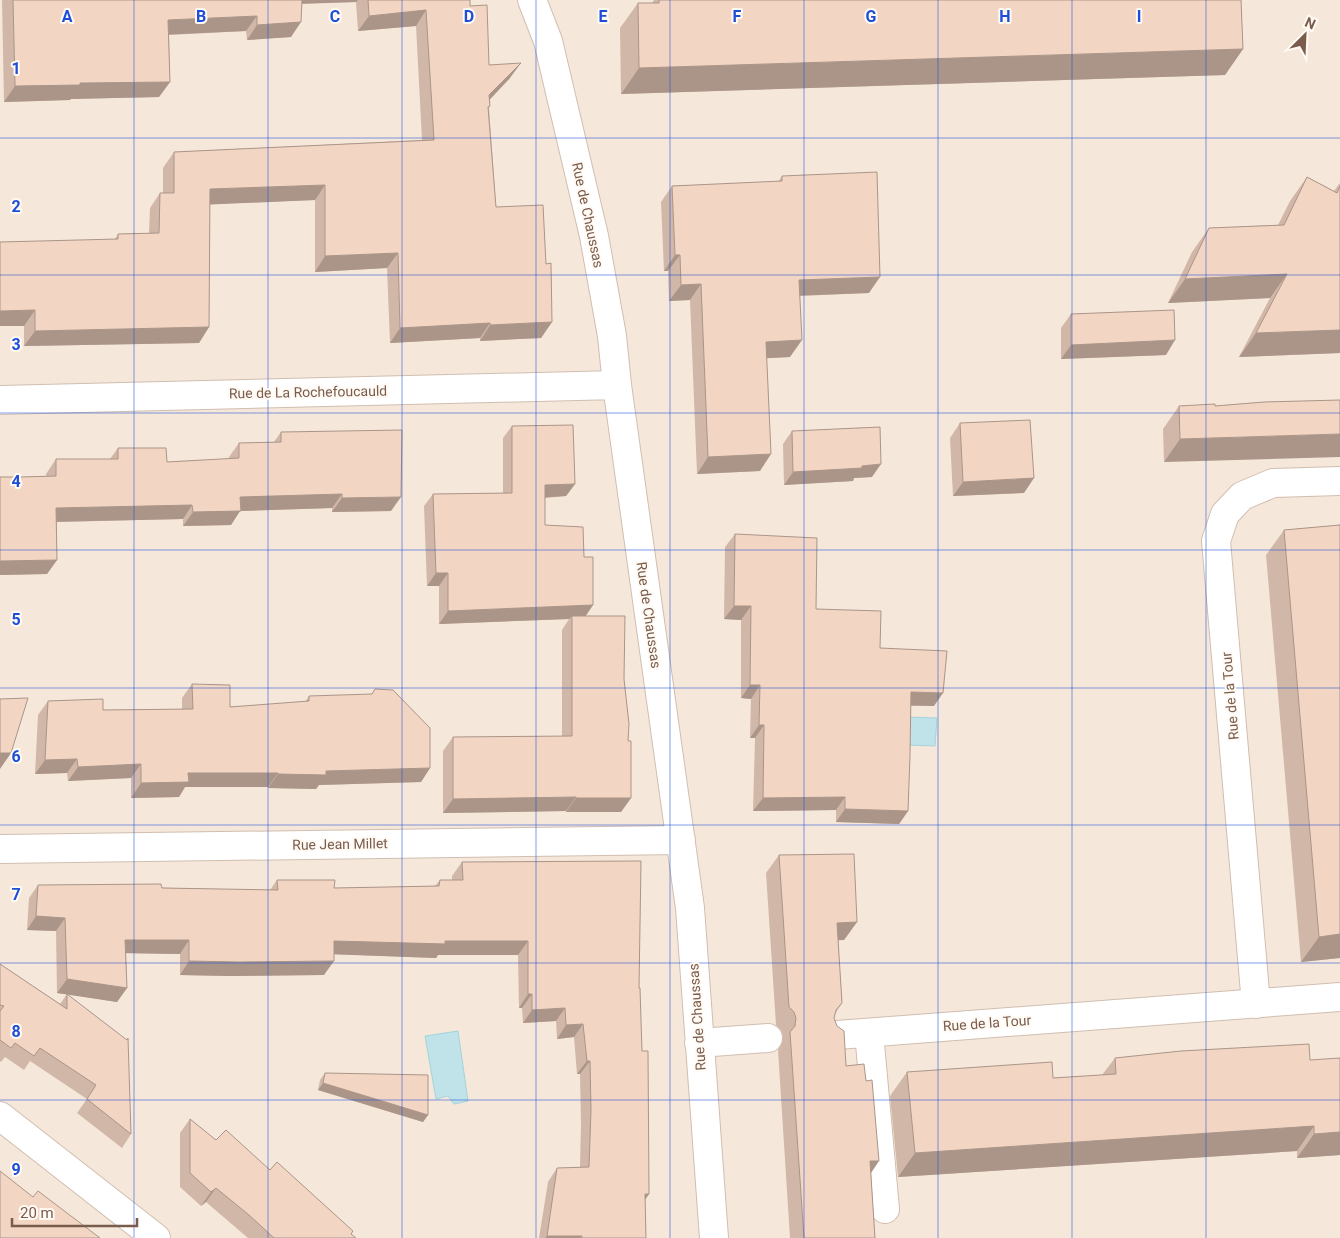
<svg xmlns="http://www.w3.org/2000/svg" width="1340" height="1238" font-family="Roboto,sans-serif">
<style>
.residential{fill:#f5e8da}
.water{fill:#bfe3e8;stroke:#a5d3da}
.lines{fill:none;stroke-linecap:round;stroke-linejoin:round}
.minor-casing{stroke:#d1beb0;stroke-width:30}
.minor{stroke:#fff;stroke-width:28}
.wall{fill:#d1b7a8}
.shaded-wall{fill:#aa9588}
.building{fill:#f3d5c3;stroke:#aa9588}
.grid{fill:none;stroke:#1d4ed8;stroke-width:1;stroke-opacity:0.55}
.labels{text-anchor:middle;dominant-baseline:central;stroke-width:4;stroke-linejoin:round;paint-order:stroke}
.street-label{font-size:14px;fill:#7a5c4d;stroke:#fffaf3}
.grid-label{font-size:16px;text-anchor:middle;font-weight:bold;fill:#1d4ed8;stroke:#fffaf3;stroke-width:4;stroke-linejoin:round;paint-order:stroke}
</style>
<rect width="100%" height="100%" fill="#fdf6ec"/>
<path class="residential" d="M0 0H1340V1238H0Z"/>
<path class="water" d="M877 716 937 718 935 746 877 744Z
M458 1031 468 1101 454 1104 448 1096 436 1099 425 1036Z"/>
<g class="lines">
<g class="minor-casing">
<path id="minor" d="M532 0 548 41 594 236 612 336 617 385 690 908 714 1238
M0 400 617 385
M0 849 681 840
M1256 1004 1216 541 1225 514 1242 496 1273 483 1340 481
M869 1033 885 1209
M837 1035 1340 997
M699 1043 768 1038
M0 1116 156 1238"/>
</g>
<use href="#minor" class="minor"/>
</g>
<path class="wall" d="M2 0H470V6L489 65 510 78 490 99V106L489 108 496 207 546 264 552 322 541 338 480 341V338L390 343 387 268 315 272V200L210 204 209 327 199 343 24 346V326H0L115 239 118 234 149 233 150 208 160 193H163V168L174 152 422 140 416 26 358 31 356 2 302 4 291 37 247 40 246 31 169 35 170 82 159 97 71 99 70 100 4 102Z
M654 0H1241L1243 49 1225 75 621 94 620 28 638 3H652Z
M782 176 869 293 800 296 790 357 767 358 760 471 697 474 690 300 669 301 668 271H664L661 202 672 186 778 182Z
M1307 177 1334 191 1340 183V353L1239 357 1270 298 1168 303 1192 252 1209 228 1278 225 1290 201Z
M1071 314 1166 355 1061 359V328Z
M1179 406H1215L1164 462 1163 429Z
M960 423 1024 493 953 496 950 438Z
M512 426 575 484 566 496 545 498V525L584 557 593 605 586 616 624 679 631 798 621 812H566V811L443 813V751L453 737 562 736V630L569 619 439 624V586H427L424 506 433 494 503 493V438Z
M792 431 872 477 854 478 853 481 784 485 783 444Z
M281 432 391 511 332 512V508L240 511 231 525 183 526V519L57 522V560L47 574 0 575V477H21L46 476V474L56 459H110L118 448 167 462 229 459V457L239 443 274 442Z
M1340 524V958L1301 962 1266 555 1284 530 1339 525Z
M735 534 816 609 880 648 934 706H911L908 811 899 824 836 822V810L753 811 755 738H750L751 699 741 698V620L724 619 725 547Z
M192 684 230 707 305 702 309 696 430 768 421 782 319 785 316 789 268 788V787H185L179 797 131 798V778L68 781 67 773 35 774 38 715 48 701 103 710 182 709V698Z
M779 855 857 922 844 940H838L842 1003 835 1014 834 1018 871 1172 875 1238H790L778 1050 782 1043 783 1036 781 1030 776 1025 766 873Z
M462 862 639 988 649 1194 645 1200 646 1238H539L548 1182 557 1168 580 1167 581 1124 580 1074H577L574 1037 557 1039 556 1021 523 1023 522 1008H519L518 955H438L436 958 334 954 324 975 229 976 180 975V954L126 953 127 988 117 1002 67 994 131 1134 122 1148 77 1113 87 1099 30 1061 24 1070 5 1057 1 1062 0 1061V964L60 1004 67 994 57 993 56 931 27 930 29 898 38 885 270 890 277 880 334 888 435 886 440 880H452V876Z
M1115 1058 1310 1060 1340 1155 1297 1158V1151L898 1177 890 1096 907 1072 1053 1078 1102 1075Z
M325 1073 428 1115 423 1122 318 1090 320 1080Z
M190 1119 216 1140 270 1170 356 1238H248L206 1202 201 1206 180 1187V1133Z"/>
<path class="shaded-wall" d="M294 0H358L356 2 291 4Z
M426 10 416 26 358 31 369 16Z
M257 16 246 31 158 35 168 20Z
M301 22 291 37 247 40 257 25Z
M1243 49 1225 75 621 94 639 68Z
M521 63 510 78 479 111 489 95Z
M170 82 159 97 71 99 70 100 4 102 15 86 80 83Z
M325 185 315 200 199 205 210 189Z
M398 253 387 268 315 272 325 256Z
M675 255H680L668 271H664Z
M1287 274 1270 298 1168 303 1185 279Z
M880 277 869 293 788 296 799 280Z
M701 284 690 300 669 301 681 285Z
M35 310 24 326H0V311Z
M552 322 541 338 480 341 490 325Z
M490 323 480 338 390 343 400 328Z
M209 327 199 343 24 346 35 331Z
M1340 330V353L1239 357 1256 333Z
M802 340 790 357 755 359 766 342Z
M1175 340 1166 355 1061 359 1071 345Z
M1340 434V457L1164 462 1180 439Z
M771 454 760 471 697 474 708 457Z
M881 464 872 477 854 478 853 481 784 485 793 472Z
M1034 478 1024 493 953 496 963 482Z
M575 484 566 496 536 498 545 485Z
M342 494 332 508 240 511 231 525 183 526 193 512 240 497Z
M401 497 391 511 332 512 342 498Z
M192 505 183 519 47 522 56 508Z
M57 560 47 574 0 575V561Z
M436 573H448L439 586H427Z
M593 605 584 618 572 616 569 619 439 624 448 611Z
M734 606H751L741 620 724 619Z
M750 685H760L751 699 741 698Z
M911 692 943 693 934 706 901 705Z
M759 725H764L755 738H750Z
M0 753H11L0 769Z
M77 759 67 773 35 774 45 760Z
M141 764 131 778 68 781 78 767Z
M430 768 421 782 319 785 316 789 268 788 278 774 326 771Z
M188 773H278L268 787H185L179 797 131 798 141 783Z
M576 797 566 811 443 813 453 799Z
M845 797 836 810 753 811 763 798Z
M576 798H631L621 812H566Z
M845 809 908 811 899 824 836 822Z
M36 916 65 918 56 931 27 930Z
M857 922 844 940 824 941 837 923Z
M1340 934V958L1301 962 1319 937Z
M125 940H189L180 954 116 953Z
M334 941H528L518 955H438L436 958 325 954Z
M189 961H334L324 975 229 976 180 975Z
M67 979 127 988 117 1002 57 993Z
M528 994H532L522 1008H519Z
M565 1008 556 1021 523 1023 532 1010Z
M583 1024 574 1037 557 1039 566 1025Z
M587 1061H590L580 1074H577Z
M323 1083 428 1115 423 1122 318 1090Z
M1314 1126 1297 1151 898 1177 915 1153Z
M1340 1132V1155L1297 1158 1314 1134Z
M870 1161H879L867 1179Z
M216 1188 206 1202 201 1206 211 1192Z
M645 1194H649L640 1207Z
M547 1236H582L580 1238H545Z"/>
<path class="building" d="M13 0H302L301 22 257 25V16L168 20 170 82 80 83V85L15 86Z
M368 0H470V6L487 5 489 65 521 63 489 95 490 106 488 107 496 207 543 205 546 264 551 263 552 322 490 325V323L400 328 398 253 325 256V185L210 189 209 327 35 331V310L0 311V242L118 239V234L159 233 160 193H174V152L434 140 426 10 369 16Z
M659 0H1241L1243 49 639 68 638 3H659Z
M877 172 880 277 799 280 802 340 766 342 771 454 708 457 701 284 681 285 680 255H675L672 186 782 181V176Z
M1307 177 1337 193 1340 186V330L1256 333 1287 274 1185 279 1209 228 1284 225Z
M1174 310 1175 340 1071 345V314Z
M1340 400V434L1180 439 1179 406 1215 404V406L1264 402Z
M1030 420 1034 478 963 482 960 423Z
M573 425 575 484 545 485V525L583 527 584 557H593V605L448 611V573H436L433 494 512 493V426Z
M880 427 881 464 862 466V468L793 472 792 431Z
M402 430 401 497 342 498V494L240 497 241 511 193 512 192 505 56 508 57 560 0 561V477H21L56 476V459H118V448H166L167 462 239 458V443L281 442V432Z
M1340 525V934L1319 937 1284 530Z
M735 534 817 538 816 609 881 611 880 648 947 651 943 693 911 692 910 756 908 811 845 809V797L763 798 764 725H759L760 685H750L751 606H734Z
M572 616H625L624 679 629 724 628 741H631V798H576V797L453 799V737L572 736Z
M192 684 230 685V707L309 701V696L372 694 375 689 393 690 430 728V768L326 771V775L278 774V773H188L189 782 141 783V764L78 767 77 759 45 760 48 701 103 699V710L193 709Z
M28 698 11 753H0V699Z
M854 854 857 922 837 923 842 1003 836 1010 834 1018 837 1026 844 1031 846 1066 864 1064 866 1081 872 1080 879 1161H870L875 1238H804L790 1032 795 1026 796 1018 794 1012 789 1007 779 855Z
M641 861 639 988H640L642 1051H648L649 1194H645L646 1238H582V1236H547L557 1168 589 1167 591 1110 590 1061H587L583 1024 566 1025 565 1008 532 1010V994H528V941H445V944L334 941V961L239 962 189 961V940H125L127 988 67 979 65 918 36 916 38 885 161 884 162 888 278 890 277 880H335L334 888 439 886 440 880H463L462 862Z
M0 964 67 1009V994L127 1040 128 1038 131 1134 87 1099 96 1085 40 1048 34 1056 15 1043 11 1048 0 1040V1011L4 1006 0 1005Z
M1309 1044 1310 1060 1340 1058V1132L1314 1134V1126L915 1153 907 1072 1052 1062 1053 1078 1116 1074 1115 1058 1181 1051Z
M325 1073 428 1075V1115L323 1083Z
M190 1119 216 1140 226 1130 270 1170 277 1162 353 1231 351 1234 356 1238H274L249 1215 216 1188 211 1192 190 1173Z
M0 1171 33 1197 38 1191 100 1238H0Z"/>
<path class="grid" d="M134 0V1238M268 0V1238M402 0V1238M536 0V1238M670 0V1238M804 0V1238M938 0V1238M1072 0V1238M1206 0V1238M0 138H1340M0 275H1340M0 413H1340M0 550H1340M0 688H1340M0 825H1340M0 963H1340M0 1100H1340"/>
<g class="labels">
<g class="street-label">
<text transform="translate(588 215) rotate(78)">Rue de Chaussas</text>
<text transform="translate(308 392) rotate(-1)">Rue de La Rochefoucauld</text>
<text transform="translate(649 615) rotate(82)">Rue de Chaussas</text>
<text transform="translate(1230 696) rotate(-95)">Rue de la Tour</text>
<text transform="translate(340 844) rotate(-1)">Rue Jean Millet</text>
<text transform="translate(697 1017) rotate(-94)">Rue de Chaussas</text>
<text transform="translate(987 1023) rotate(-4)">Rue de la Tour</text>
</g>
</g>
<g class="grid-label">
<text x="67" y="22">A</text>
<text x="201" y="22">B</text>
<text x="335" y="22">C</text>
<text x="469" y="22">D</text>
<text x="603" y="22">E</text>
<text x="737" y="22">F</text>
<text x="871" y="22">G</text>
<text x="1005" y="22">H</text>
<text x="1139" y="22">I</text>
<text x="16" y="74">1</text>
<text x="16" y="212">2</text>
<text x="16" y="350">3</text>
<text x="16" y="487">4</text>
<text x="16" y="625">5</text>
<text x="16" y="762">6</text>
<text x="16" y="900">7</text>
<text x="16" y="1037">8</text>
<text x="16" y="1175">9</text>
</g>
<g transform="translate(1305 35) rotate(24)" stroke="#fffaf3" stroke-width="4" paint-order="stroke">
<path d="M0-4L9 19L0 12L-9 19Z" fill="#7a5c4d"/>
<text y="-8" font-size="14" font-weight="bold" text-anchor="middle" fill="#7a5c4d">N</text>
</g>
<path d="M12 1218v8h125v-8" fill="none" stroke="#7a5c4d" stroke-width="2.5"/>
<text x="20" y="1218" font-size="15" fill="#7a5c4d" stroke="#fffaf3" stroke-width="4" paint-order="stroke">20 m</text>
</svg>
